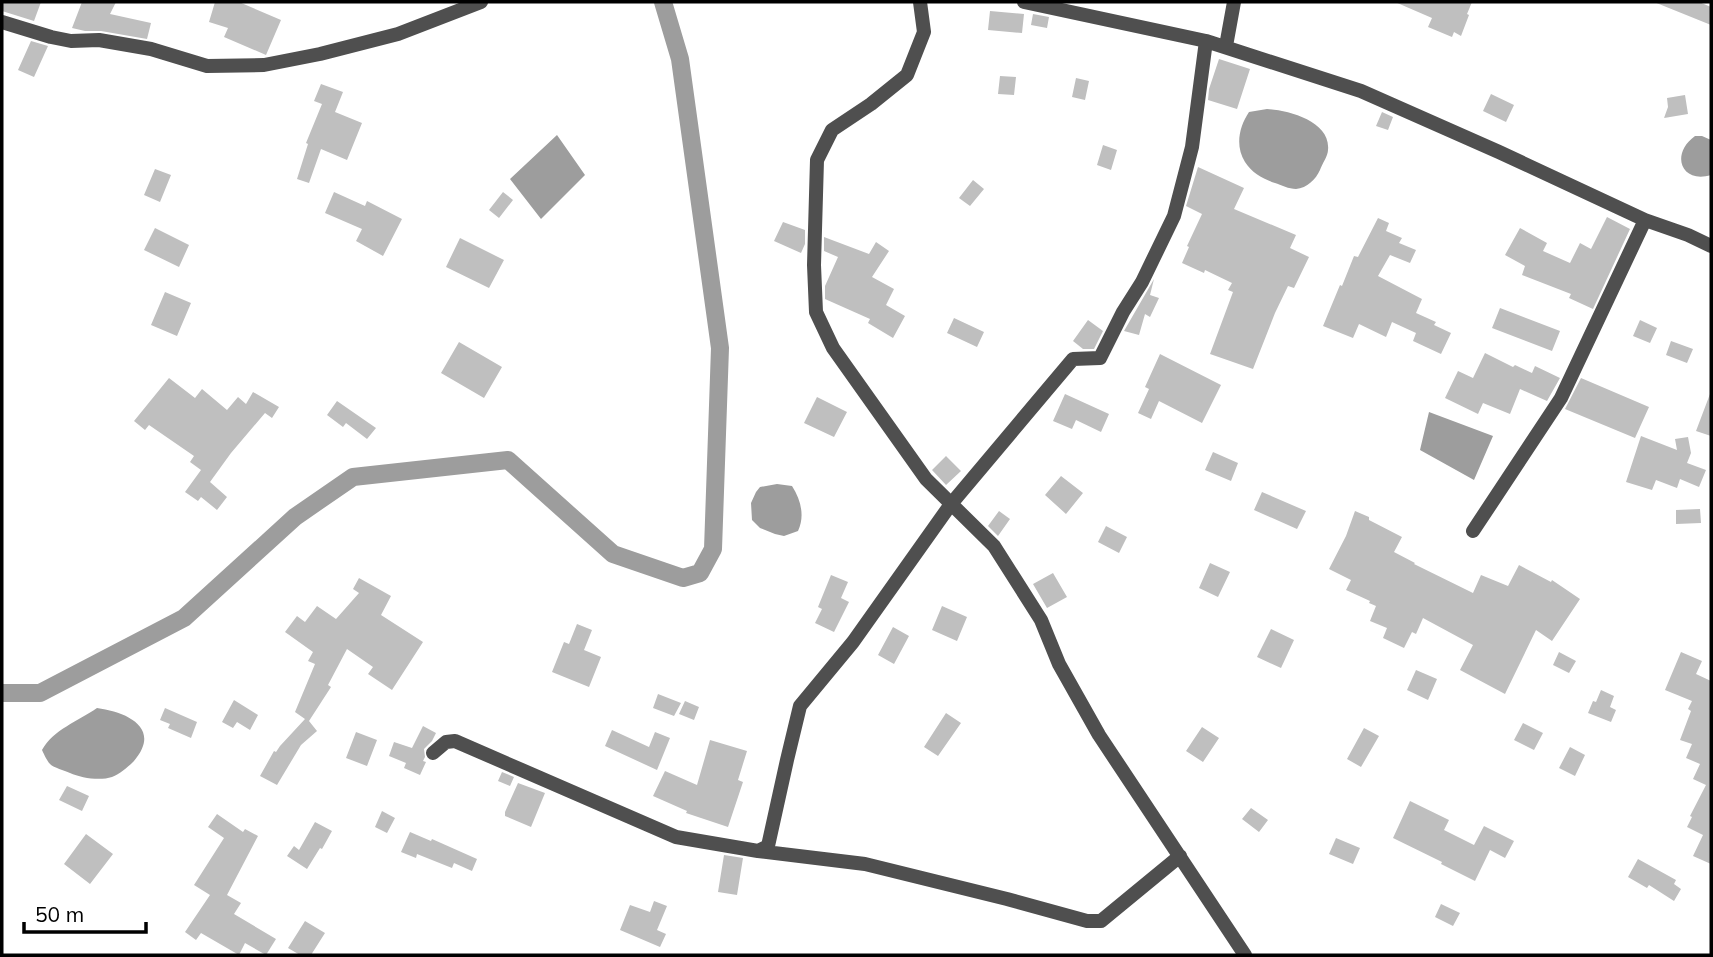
<svg xmlns="http://www.w3.org/2000/svg" width="1713" height="957" font-family="Mulish,sans-serif">
<style>
.water{fill:#9d9d9d}
.lines{fill:none;stroke-linecap:round;stroke-linejoin:round}
.canal{stroke:#9d9d9d;stroke-width:18}
.building{fill:#bfbfbf}
.street{stroke:#4f4f4f;stroke-width:14}
</style>
<rect width="100%" height="100%" fill="#fff"/>
<path class="water" d="M1267 109C1288 110 1331 121 1328 150 1328 156 1322 164 1320 170 1316 179 1307 188 1296 189 1289 189 1281 185 1275 183 1263 179 1252 173 1245 162 1235 146 1239 127 1249 112Z
M557 135 585 175 541 219 510 179Z
M1695 136H1702L1711 140V175C1681 184 1670 154 1695 136Z
M1429 412 1493 436 1474 480 1420 450Z
M777 484 792 486C801 500 805 516 798 531L784 536 775 534 760 528 752 520 751 503 756 492 760 487Z
M97 708C127 712 162 728 134 761 128 767 120 774 112 777 100 781 81 778 70 773 64 770 54 768 50 764 47 761 44 754 42 750 53 730 78 721 97 708Z"/>
<g class="lines">
<path class="canal" d="M2 693H40L184 618 295 517 353 477 508 460 613 554 683 578 700 573 713 549 720 348 680 59 663 2"/>
</g>
<path class="building" d="M2 2H41L34 21 2 11Z
M82 2H116L110 14 151 23 147 39 101 31H85L72 28Z
M215 2H239L281 20 266 55 224 37 228 28 209 22Z
M1395 2H1472L1467 14 1469 15 1461 36 1454 32 1452 37 1428 27 1432 18Z
M1654 2H1699L1711 7V25Z
M990 11 1024 14 1022 33 988 30Z
M1033 14 1049 17 1047 28 1031 25Z
M31 41 48 46 34 77 18 70Z
M1219 59 1250 69 1237 109 1208 100 1209 89Z
M1000 76 1016 77 1014 95 998 94Z
M1076 78 1089 81 1085 100 1072 97Z
M321 84 343 92 335 112 362 123 347 160 321 149 309 183 297 179 308 144 306 143 322 104 314 101Z
M1491 94 1514 105 1506 122 1483 111Z
M1685 95 1688 114 1664 118 1668 107 1667 98Z
M1382 112 1393 117 1388 130 1376 126Z
M1103 145 1117 150 1111 170 1097 165Z
M1198 167 1244 188 1234 209 1296 235 1290 248 1309 257 1294 288 1288 286 1275 313 1253 369 1210 354 1233 292 1228 290 1232 283 1205 270 1204 273 1182 263 1189 247 1187 246 1202 214 1186 206Z
M155 169 171 175 160 202 144 195Z
M973 180 984 189 970 206 959 198Z
M334 192 365 206 367 201 402 219 383 256 356 241 362 229 325 213Z
M503 192 513 200 499 218 489 210Z
M1607 217 1630 229 1593 309 1569 298 1571 294 1522 275 1525 266 1505 255 1520 228 1547 243 1543 251 1570 263 1580 243 1591 249Z
M1378 218 1389 223 1386 231 1402 238 1399 243 1416 250 1410 263 1390 255 1378 276 1422 299 1416 313 1436 322 1434 325 1451 333 1441 354 1413 341 1416 333 1392 322 1386 337 1359 324 1353 338 1323 326 1340 285 1342 286 1354 256 1358 257Z
M783 222 805 230V244L801 253 774 241Z
M155 228 189 245 179 267 144 250Z
M824 237 869 254 876 242 889 251 872 277 894 289 886 305 905 316 893 338 868 323 870 319 825 299V286L838 257 824 251Z
M460 238 504 260 489 288 446 267Z
M1154 279 1150 295 1159 298 1150 317 1145 314 1139 335 1124 331Z
M165 292 191 303 177 336 151 325Z
M1500 308 1560 331 1552 351 1492 328Z
M954 318 984 332 977 347 947 333Z
M1088 320 1103 331 1094 349H1083L1073 341Z
M1640 320 1657 328 1650 343 1633 336Z
M1671 341 1693 349 1687 363 1666 355Z
M459 342 502 367 484 398 441 373Z
M1485 353 1513 367 1515 365 1532 373 1535 366 1560 378 1547 401 1520 389 1510 414 1483 403 1478 414 1445 398 1458 371 1473 378Z
M1160 354 1221 385 1202 423 1159 401 1151 419 1138 413 1149 389 1145 387Z
M169 378 195 398 202 389 227 410 238 397 246 404 253 392 279 407 272 418 265 413 231 453 210 482 227 497 217 510 201 497 198 501 185 492 201 470 190 462 194 456 149 425 145 430 134 421Z
M1581 378 1649 407 1635 438 1565 409Z
M1065 394 1109 414 1101 432 1076 420 1072 429 1053 421Z
M1710 394 1711 395V436L1696 431Z
M817 397 847 412 834 437 804 423Z
M337 401 376 428 367 439 346 423 343 427 327 415Z
M1641 436 1677 450 1675 439 1688 437 1691 453 1687 463 1706 470 1699 487 1680 479 1677 488 1656 480 1652 490 1626 482Z
M1213 452 1238 463 1231 481 1205 470Z
M946 456 961 471 946 485 932 470Z
M1061 476 1083 493 1066 514 1045 495Z
M1262 492 1306 511 1297 529 1254 510Z
M1700 509 1701 523 1676 524V510Z
M999 511 1010 519 998 536 988 526Z
M1355 511 1369 517V520L1402 537 1394 552 1415 563 1414 564 1473 593 1481 575 1508 586 1519 565 1551 582 1552 580 1580 599 1552 641 1536 630 1505 694 1460 670 1473 645 1423 618 1416 634 1412 632 1404 648 1383 638 1387 628 1370 621 1376 606 1369 603 1370 601 1346 590 1351 580 1329 569 1346 536Z
M1106 526 1127 537 1119 553 1098 542Z
M1210 563 1230 572 1218 597 1199 588Z
M1053 573 1067 597 1047 608 1033 584Z
M831 575 848 582 841 598 849 602 834 632 815 623 822 609 818 607Z
M359 578 391 596 381 615 423 642 392 690 368 674 373 667 347 649 328 685 331 687 309 721 317 731 301 745 277 785 260 776 274 751 276 752 280 746 305 719 295 712 315 664 308 661 313 652 285 632 297 616 305 622 317 606 336 619 359 593 353 589Z
M942 606 967 617 957 641 932 630Z
M577 624 592 630 584 650 601 657 589 687 552 672 564 642 569 644Z
M893 627 909 636 894 664 878 655Z
M1271 629 1294 640 1281 668 1257 657Z
M1559 652 1576 661 1569 673 1553 665Z
M1681 652 1702 661 1696 674 1711 681V864L1693 856 1703 835 1687 827 1692 817 1690 816 1706 785 1693 779 1700 764 1686 758 1692 744 1680 740 1691 711 1688 709 1692 701 1665 690Z
M1416 670 1437 679 1428 700 1407 690Z
M1601 690 1614 696 1610 707 1616 710 1611 722 1588 713 1593 701 1596 702Z
M658 694 681 703 674 716 653 708Z
M234 700 258 715 250 730 237 722 233 728 222 722Z
M685 701 699 707 694 720 679 714Z
M165 708 197 722 191 738 168 728 170 724 160 720Z
M946 713 961 723 938 756 924 747Z
M1523 723 1543 733 1534 750 1514 740Z
M423 726 436 733 432 741 424 749 425 757 423 761 426 762 420 775 404 768 406 763 389 756 394 742 412 748Z
M1202 727 1219 738 1203 762 1186 751Z
M1364 728 1379 736 1361 767 1347 759Z
M612 730 649 747 655 732 670 738 657 770 605 746Z
M356 732 377 740 367 766 346 758Z
M710 740 747 751 738 780 743 782 728 827 686 813 687 811 653 796 665 771 697 785Z
M1570 747 1585 755 1575 776 1559 768Z
M502 772 514 777 510 786 498 781Z
M518 783 545 793 531 827 505 816V812Z
M67 786 89 796 82 811 59 800Z
M1410 801 1449 820 1444 830 1474 845 1484 826 1514 841 1505 858 1490 850 1475 881 1441 864 1442 862 1393 838Z
M1251 808 1268 820 1259 832 1242 819Z
M382 811 395 818 387 833 375 827Z
M217 814 243 832 245 829 258 836 227 895 241 903 234 914 276 939 266 955 245 943 239 955 201 933 196 940 185 932 210 895 194 885 224 838 208 827Z
M315 822 332 831 322 849 320 848 307 869 287 856 294 846 299 850Z
M410 832 431 841 432 839 477 859 472 871 454 863 452 868 417 854 416 858 401 852Z
M86 834 113 854 90 884 64 864Z
M1336 838 1360 848 1353 864 1329 854Z
M724 855 743 858 737 895 718 892Z
M1638 859 1676 880 1674 884 1681 889 1674 901 1649 885 1647 888 1628 877Z
M654 901 667 906 657 930 666 934 660 947 620 930 630 905 650 912Z
M1441 904 1460 913 1453 926 1435 917Z
M305 921 325 933 311 955H300L288 948Z"/>
<g class="lines">
<path class="street" d="M920 2 924 32 907 75 871 104 832 130 817 160 814 265 816 312 833 348 926 479 994 546 1041 620 1059 664 1099 735 1245 955
M1024 2 1206 41 1361 91 1499 152 1645 220 1688 235 1711 246
M2 22 51 37 71 41 99 40 151 49 207 66 264 65 320 54 398 34 481 2
M1226 46 1234 2
M1473 531 1561 398 1645 220
M433 753 446 742 455 741 676 837 758 851 865 864 1007 899 1087 921H1101L1180 856
M758 851 768 846 787 760 800 706 853 642 951 504 1073 359 1100 358 1123 312 1142 282 1174 216 1192 147 1206 41"/>
</g>
<rect width="1713" height="957" fill="none" stroke="#000000" stroke-width="7"/>
<path d="M24 922v10h122v-10" fill="none" stroke="#000000" stroke-width="3.5"/>
<text x="35" y="922" font-size="21" fill="#000000" stroke="#ffffff" stroke-width="5" paint-order="stroke">50 m</text>
</svg>
